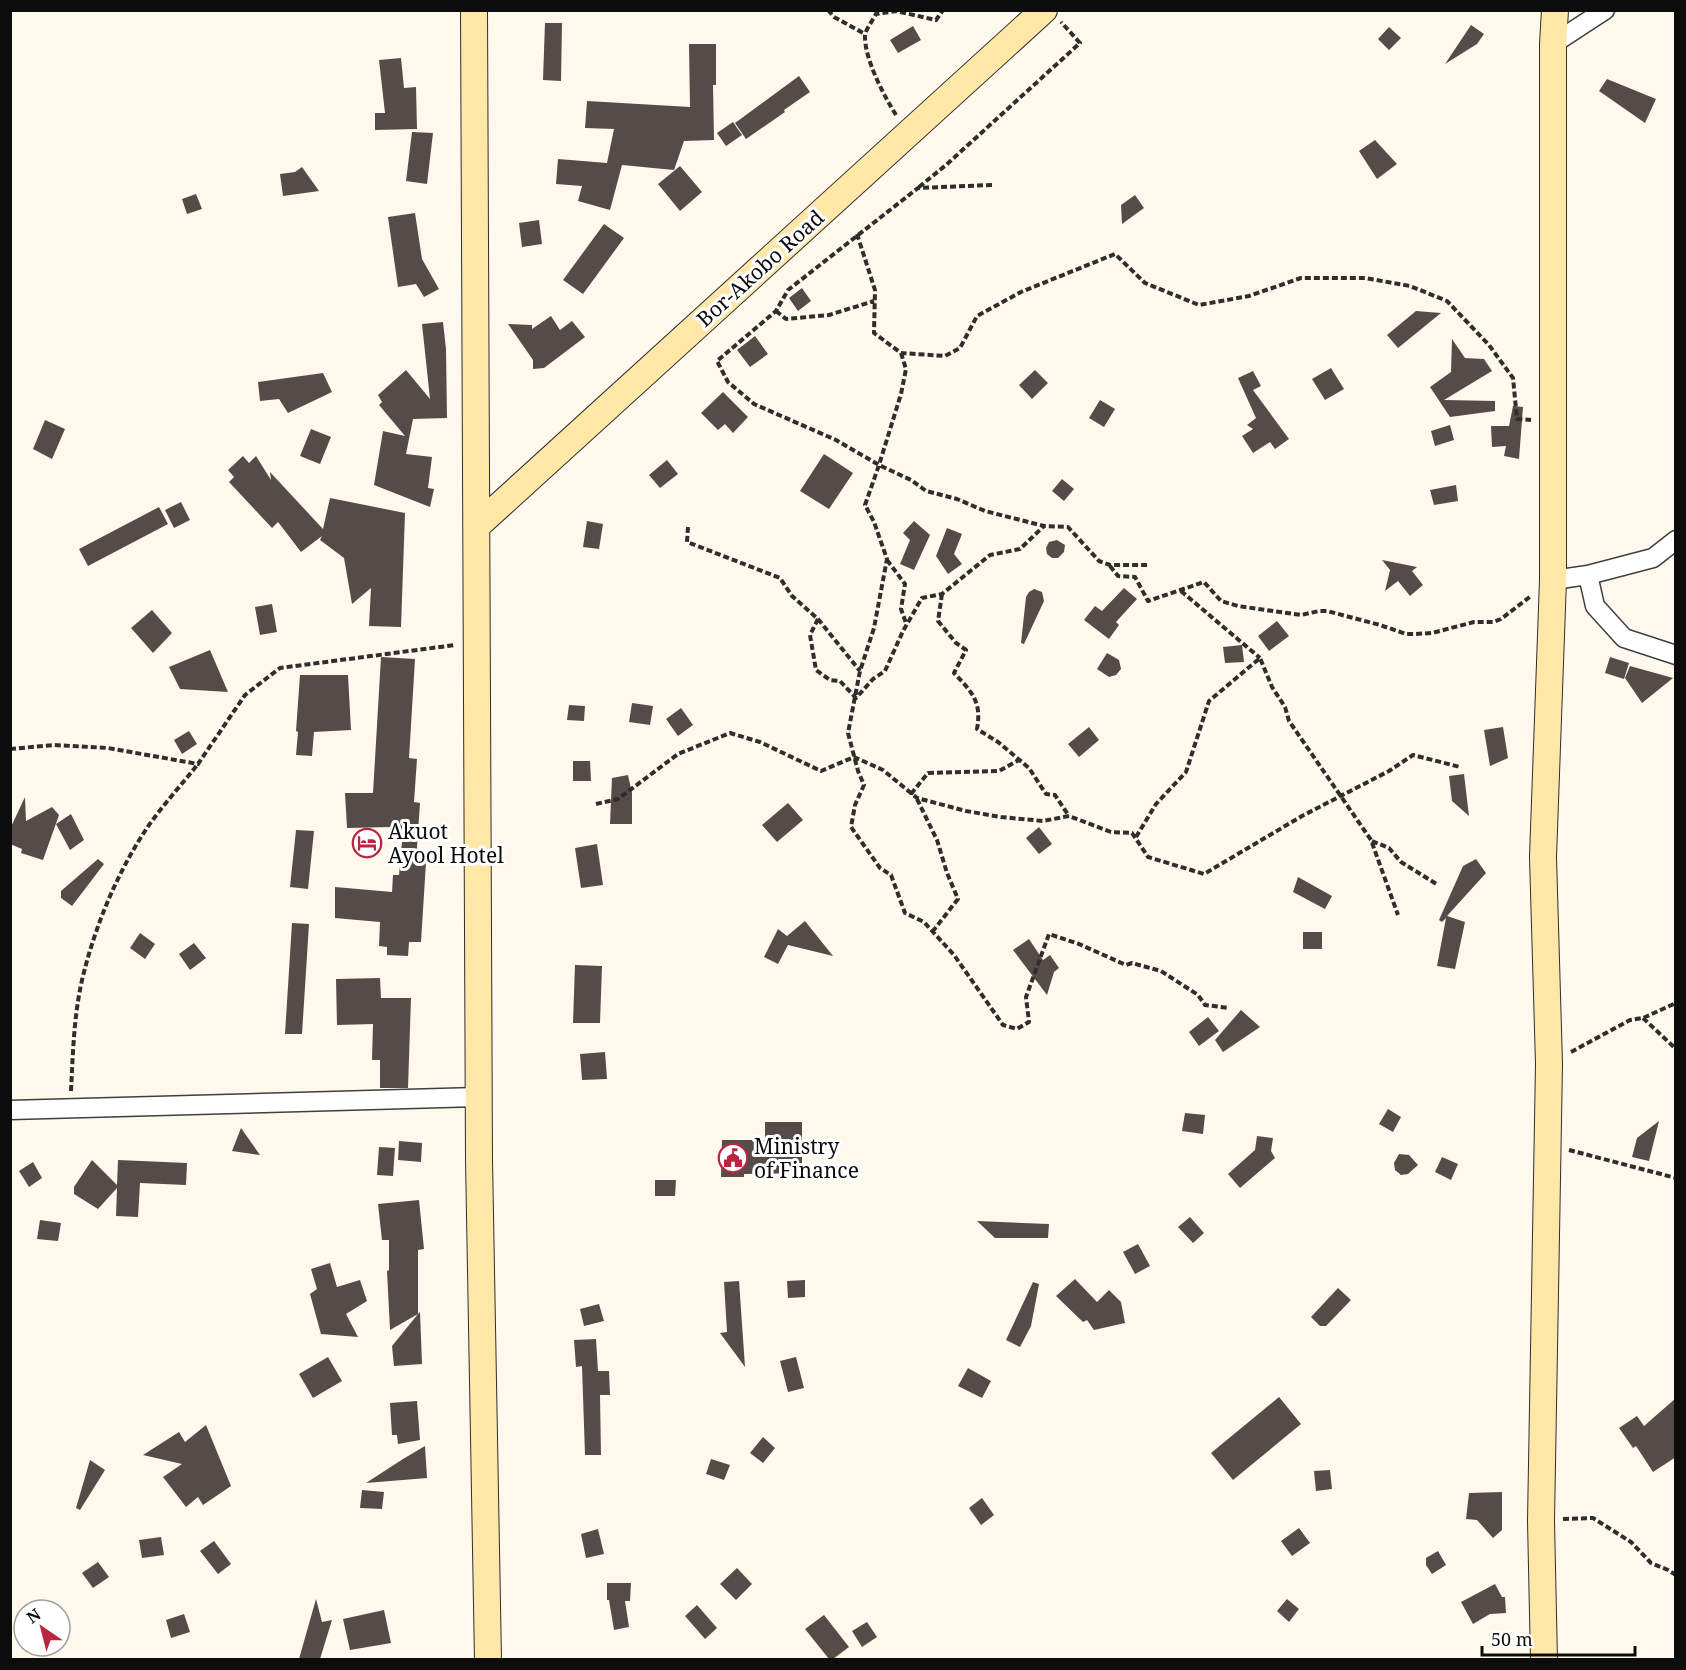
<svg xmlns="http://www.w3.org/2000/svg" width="1686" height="1670" font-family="'Noto Serif',serif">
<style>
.building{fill:#554c49}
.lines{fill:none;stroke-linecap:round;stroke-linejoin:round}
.street-casing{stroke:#3f3f3f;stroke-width:21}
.secondary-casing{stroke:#2e2e2e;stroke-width:28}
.path{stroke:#2e2e2e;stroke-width:4;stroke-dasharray:6 3;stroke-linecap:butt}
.street{stroke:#fff;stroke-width:18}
.secondary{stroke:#ffe8a7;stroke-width:26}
.labels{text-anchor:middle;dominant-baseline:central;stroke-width:6;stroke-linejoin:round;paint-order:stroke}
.street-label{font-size:21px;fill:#0c0c0c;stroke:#fff}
.poi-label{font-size:21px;fill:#0c0c0c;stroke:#fff;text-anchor:start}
</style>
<rect width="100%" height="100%" fill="#fff8ec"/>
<path class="building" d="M545 23H562L561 81 543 80Z
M1471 25 1484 34 1477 44 1445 64Z
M913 26 921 40 898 53 890 40Z
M1389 27 1401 38 1389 50 1378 39Z
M689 44H716V85H713L714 140 684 141 674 170 622 165 610 210 578 201 582 186 556 184 558 159 607 163 614 129 585 128 587 101 690 107Z
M401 58 404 88 416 87 417 129 375 130V113H385L379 60Z
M799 76 810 92 784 110 785 112 746 139 735 123Z
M1607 79 1656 99 1645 123 1599 91Z
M733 122 742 135 726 146 717 133Z
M412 132 433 133 427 184 406 181Z
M1375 140 1397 164 1377 179 1359 151Z
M680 166 702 192 680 211 658 184Z
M302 167 319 191 283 196 280 174 295 172Z
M196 194 202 209 187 214 182 199Z
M1135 195 1144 208 1122 224 1121 205Z
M415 213 422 259 439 289 424 297 416 284 398 287 388 217Z
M539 220 542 244 522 247 519 223Z
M604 224 624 238 583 294 563 280Z
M802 288 811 301 798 311 789 298Z
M1416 311 1441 313 1398 348 1387 335Z
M551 316 560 330 572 321 585 337 544 368 533 369V360L508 324 532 325V329Z
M443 322 446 349 447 418 413 419 406 454 432 457 428 488 434 489 430 507 374 485 383 431 405 436 379 405 382 402 378 395 406 370 430 399 422 324Z
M755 336 768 354 750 367 737 350Z
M1452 339 1465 358 1484 359 1492 371 1444 400 1495 401V411L1450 417 1430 387 1451 372Z
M1331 368 1344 389 1325 400 1312 379Z
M1035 370 1048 383 1032 399 1019 385Z
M1253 371 1261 386 1253 390 1289 439 1275 449 1270 442 1253 453 1242 436 1253 429 1247 425 1256 418 1238 378Z
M323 373 332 392 288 413 279 399 260 401 258 382Z
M723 392 748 417 733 433 725 424 718 430 701 413Z
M1100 400 1115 409 1104 427 1089 418Z
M1513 406 1523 407 1519 459 1504 456 1506 446 1492 447 1491 426H1509Z
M45 420 65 429 52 459 33 449Z
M1450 425 1454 440 1435 446 1431 431Z
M311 429 331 437 320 464 300 456Z
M824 454 853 473 829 509 800 491Z
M243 456 249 463 256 456 271 480 270 472 323 529 330 498 405 513 401 627 369 626 371 588 352 604 344 558 320 540 322 536 301 552 278 522 272 528 229 482 234 477 228 470Z
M667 460 678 474 660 488 649 475Z
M1062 479 1074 489 1064 501 1052 491Z
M1456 485 1458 501 1434 505 1430 490Z
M181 502 190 520 174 528 165 510Z
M159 507 168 524 88 566 79 549Z
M587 521 603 524 599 549 583 547Z
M914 521 930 535 914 570 900 564 910 540 903 533Z
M947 528 962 534 954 554 962 564 948 574 936 556Z
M1057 540 1065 545 1064 552 1058 558H1052L1047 554 1046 548 1049 542Z
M1382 560 1417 567 1412 571 1423 585 1410 596 1398 581 1385 591 1390 570Z
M1124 588 1137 599 1116 622 1119 625 1109 639 1084 620 1095 606 1102 611Z
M1034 589 1042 592 1044 601 1024 644 1021 643 1026 597 1029 592Z
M272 604 277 632 260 635 255 607Z
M152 610 172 633 153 653 131 628Z
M1277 621 1289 636 1269 651 1258 636Z
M1242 645 1244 662 1225 663 1223 647Z
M210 650 228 692 180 689 169 667Z
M1107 653 1119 660 1121 669 1116 675 1109 677 1097 669Z
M381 657 415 659 409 758 417 759 414 802 420 803 416 862H426L421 942H409L408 956 387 955V947L379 946 380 922 335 918V887L392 892 393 875H399L402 842 391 841 392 827 347 828 345 793H373Z
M1610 657 1629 663 1624 679 1605 673Z
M1630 666 1673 678 1642 703 1625 678Z
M300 675H348L351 730 314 732 312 756 296 755 298 732 296 731Z
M632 703 653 706 650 725 629 722Z
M569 705 585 706 584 721 567 720Z
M681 708 693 725 678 736 666 719Z
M1089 727 1099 740 1079 757 1068 744Z
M1503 727 1508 758 1490 766 1484 730Z
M189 731 197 744 182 754 174 740Z
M573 761H590L591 781H573Z
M1464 774 1469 816 1452 801 1449 776Z
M628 775 632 793V824H610L612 778Z
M25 797 26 821 52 807 59 815 43 860 21 853 22 849 10 844V829Z
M788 803 803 820 777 842 762 825Z
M71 814 84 840 70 850 56 824Z
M1039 827 1052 844 1039 854 1026 838Z
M296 830 314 831 308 889 290 887Z
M597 844 603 885 581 888 575 848Z
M98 859 104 864 72 906 61 898V891Z
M1476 859 1486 873 1447 916 1465 922 1455 969 1437 966 1446 918 1442 922 1439 920 1463 866Z
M1298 877 1332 896 1325 909 1293 892Z
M805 921 833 956 788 945 778 964 764 957 778 929 787 936Z
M292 923 309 924 302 1034H285Z
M1303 932H1322V949H1303Z
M140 933 155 944 145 959 130 948Z
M1029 939 1043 960 1050 955 1059 968 1054 972 1047 995 1013 950Z
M194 943 206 958 190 970 179 954Z
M575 965 602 966 600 1023H573Z
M380 978 381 998H411L408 1088H380V1060H372L373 1024 337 1025 336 979Z
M1241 1010 1260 1027 1223 1052 1215 1040Z
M1208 1017 1219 1031 1199 1046 1189 1032Z
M605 1052 607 1079 582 1080 580 1054Z
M1388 1109 1401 1117 1393 1132 1379 1124Z
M1185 1113 1205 1115 1203 1134 1182 1131Z
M1659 1121 1649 1161 1632 1157 1637 1138Z
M765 1122H802V1173L744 1174V1177H721L722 1140H765Z
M241 1128 260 1155 232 1151Z
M1257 1136 1273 1138 1271 1151 1275 1158 1240 1188 1228 1174 1255 1150Z
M399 1141 422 1143 421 1162 398 1160Z
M379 1147 395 1148 393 1176 377 1175Z
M1399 1154 1409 1155 1418 1165 1408 1174 1401 1175 1395 1170 1394 1163Z
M1442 1157 1458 1164 1451 1180 1435 1172Z
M92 1160 117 1185 118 1160 187 1163 186 1185 140 1183 138 1217 116 1216 117 1188 98 1209 74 1194V1187Z
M33 1162 42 1178 29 1187 19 1171Z
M655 1180H676L675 1196H655Z
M419 1200 424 1249 418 1250V1314L420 1312 422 1364 394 1366 392 1346 418 1314 390 1330 387 1271 389 1270V1240H382L378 1204Z
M1190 1217 1204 1233 1193 1243 1178 1227Z
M40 1220 61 1223 58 1241 37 1239Z
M977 1221 1049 1224 1048 1238H995Z
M1138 1244 1150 1266 1135 1274 1123 1252Z
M330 1263 337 1287 360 1280 367 1301 346 1314 358 1337 321 1334 310 1294 317 1289 311 1269Z
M1075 1279 1097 1302 1109 1290 1121 1302 1125 1323 1094 1330 1087 1320 1083 1322 1056 1296Z
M805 1280V1297L788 1298 787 1281Z
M739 1281 745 1367 720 1333 727 1332 724 1282Z
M1033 1282 1039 1284 1031 1326 1020 1347 1006 1340Z
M1338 1288 1351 1300 1326 1326H1320L1311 1317Z
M599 1304 604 1321 584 1326 580 1309Z
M596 1339 598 1371H609L610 1395H600L601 1455H585L582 1366 576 1367 574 1340Z
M328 1357 342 1381 313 1398 299 1374Z
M796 1357 804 1388 788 1392 780 1361Z
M968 1368 991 1381 982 1398 958 1386Z
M1279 1397 1301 1424 1233 1480 1211 1453Z
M1676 1398V1457L1653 1472 1636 1446 1633 1448 1619 1428 1637 1416 1644 1426Z
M417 1401 420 1440 398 1444 397 1435H392L390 1403Z
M206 1425 231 1486 203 1505 198 1497 186 1507 163 1477 182 1464 143 1455 179 1432 185 1442Z
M763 1437 775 1448 763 1463 750 1453Z
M425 1446 427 1478 366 1483 403 1459Z
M711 1459 730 1465 724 1480 706 1474Z
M90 1460 105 1470 80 1510 76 1508Z
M1330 1470 1332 1489 1316 1491 1314 1471Z
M362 1490 384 1492 382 1509 360 1508Z
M1502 1492V1530L1493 1538 1477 1520 1466 1519 1469 1493Z
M982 1498 994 1515 981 1525 969 1508Z
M1299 1528 1310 1543 1292 1556 1281 1541Z
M598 1529 604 1554 586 1558 581 1534Z
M161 1537 164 1555 142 1558 139 1540Z
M214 1541 231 1564 218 1574 200 1551Z
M1438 1551 1446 1565 1432 1574 1426 1565V1558Z
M98 1562 109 1577 93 1588 82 1573Z
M737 1568 752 1584 736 1600 720 1584Z
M607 1583H631L630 1601H625L629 1627 614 1630 609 1600H607Z
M1495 1584 1502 1597H1505L1506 1613 1490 1614 1473 1624 1461 1602Z
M316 1599 322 1622 332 1620 320 1659H299Z
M1287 1599 1299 1609 1289 1622 1277 1611Z
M697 1605 717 1628 705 1639 685 1616Z
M384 1610 391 1643 350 1650 343 1619Z
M184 1614 190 1632 171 1638 166 1620Z
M824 1615 849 1647 833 1659H829L805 1629Z
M867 1622 877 1637 862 1647 852 1631Z"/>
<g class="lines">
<g class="street-casing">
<path id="street" d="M1553 44 1605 10
M1588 575 1595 606 1624 638 1676 655
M1553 580 1588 575 1653 558 1676 540
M10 1110 478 1097"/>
</g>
<g class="secondary-casing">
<path id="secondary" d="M474 10 479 1159 488 1660
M477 526 1044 10
M1544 1660 1541 1521 1549 1064 1543 857 1553 580V44L1555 10"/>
</g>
<path class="path" d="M828 10 834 17 865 34
M896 115C884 96 864 58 865 35 866 29 873 20 876 14L896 11 936 20 943 10
M992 185 918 188 788 290 776 311 717 361 728 382 754 404 836 440 879 465 911 480 926 491 957 499 985 511 1044 526 1068 527 1099 561 1110 565H1149
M919 187 946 165 1080 43 1061 22
M857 234 875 290 874 333 901 353 945 356 960 348 977 316 1021 292 1115 254 1145 283 1199 305 1249 296 1301 278H1365L1410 286 1447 301 1489 345 1513 378 1517 419 1531 420
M776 311 786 319 829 315 874 301
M901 353 906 369 901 394 879 465 865 505 874 522 887 559 874 628 860 671 848 733 858 771 864 785 855 805 851 827 880 868 891 875 905 913 924 922 954 955 1003 1025 1017 1029 1029 1022 1026 997 1049 934 1079 944 1126 965 1132 963 1161 971 1198 995 1205 1005 1229 1008
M688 527 687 542 780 578 792 596 818 619 860 671
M887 560 905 584 901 609 906 623
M1110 566 1118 576 1135 577 1148 601 1204 582 1221 601 1238 606 1301 615 1319 611H1327L1380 625 1406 634H1415L1432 633 1474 622H1493L1501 619 1531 596
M1181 591 1260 658
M942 594 938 621 956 643 966 650 954 673C972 692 982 702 977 729L998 742 1029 768 1046 794 1055 795 1069 816
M818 619 810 635 816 670 830 680 840 681 856 698 873 679 885 671 903 631 922 598 942 594 990 555 1020 549 1044 526
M10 749 54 745 108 748 198 764 245 695 280 668 455 645
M911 794 928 773 999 771 1019 760
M917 799 937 840 947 873 958 899 933 931
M596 804 618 799 678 754 730 733 760 742 821 771 854 757 883 770 917 798 966 811 1001 817 1043 821 1069 816 1111 832 1132 833 1148 857 1204 874 1302 816 1389 771 1413 755 1460 767
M1136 837 1156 804 1186 772 1209 701 1260 658 1272 687 1285 707 1289 721 1371 840 1398 915
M1372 841 1389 848 1401 862 1438 885
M1643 1018 1676 1049
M1571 1052 1630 1020 1643 1018 1676 1003
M71 1091C73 1051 74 1010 84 972 97 921 119 869 149 825 164 804 182 784 198 764
M1569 1150 1676 1178
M1563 1519 1593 1518 1631 1542 1651 1563 1668 1570 1676 1575"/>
<use href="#street" class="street"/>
<use href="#secondary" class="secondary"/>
</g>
<defs>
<g id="hotel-ring" transform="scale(1.5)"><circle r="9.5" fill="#fff" stroke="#bb2542" stroke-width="1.5"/><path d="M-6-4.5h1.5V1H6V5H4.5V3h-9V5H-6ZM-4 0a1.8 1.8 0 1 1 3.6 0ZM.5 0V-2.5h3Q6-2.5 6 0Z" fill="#bb2542"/></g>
<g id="civic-ring" transform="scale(1.5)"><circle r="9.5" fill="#fff" stroke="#bb2542" stroke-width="1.5"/><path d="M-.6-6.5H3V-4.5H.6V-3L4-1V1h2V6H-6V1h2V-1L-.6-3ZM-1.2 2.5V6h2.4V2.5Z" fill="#bb2542"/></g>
</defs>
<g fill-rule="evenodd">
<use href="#hotel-ring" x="367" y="843"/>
<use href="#civic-ring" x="733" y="1158"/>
</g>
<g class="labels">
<g class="street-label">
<text transform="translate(760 268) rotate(-42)">Bor-Akobo Road</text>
</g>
<g class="poi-label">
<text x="388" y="831">Akuot<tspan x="388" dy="24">Ayool Hotel</tspan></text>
<text x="754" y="1146">Ministry<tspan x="754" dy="24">of Finance</tspan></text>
</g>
</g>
<rect width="1686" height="1670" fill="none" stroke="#0c0c0c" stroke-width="24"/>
<g transform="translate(42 1628) rotate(325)"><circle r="28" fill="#ffffff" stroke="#9e9e9e" stroke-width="1.5"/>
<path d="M0-4.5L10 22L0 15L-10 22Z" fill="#bb2542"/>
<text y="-9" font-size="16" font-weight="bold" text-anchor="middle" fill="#0c0c0c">N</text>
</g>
<path d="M1482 1646v9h153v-9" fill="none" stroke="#0c0c0c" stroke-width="3"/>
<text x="1491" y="1646" font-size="18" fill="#0c0c0c" stroke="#ffffff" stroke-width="4.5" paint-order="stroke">50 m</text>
</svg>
